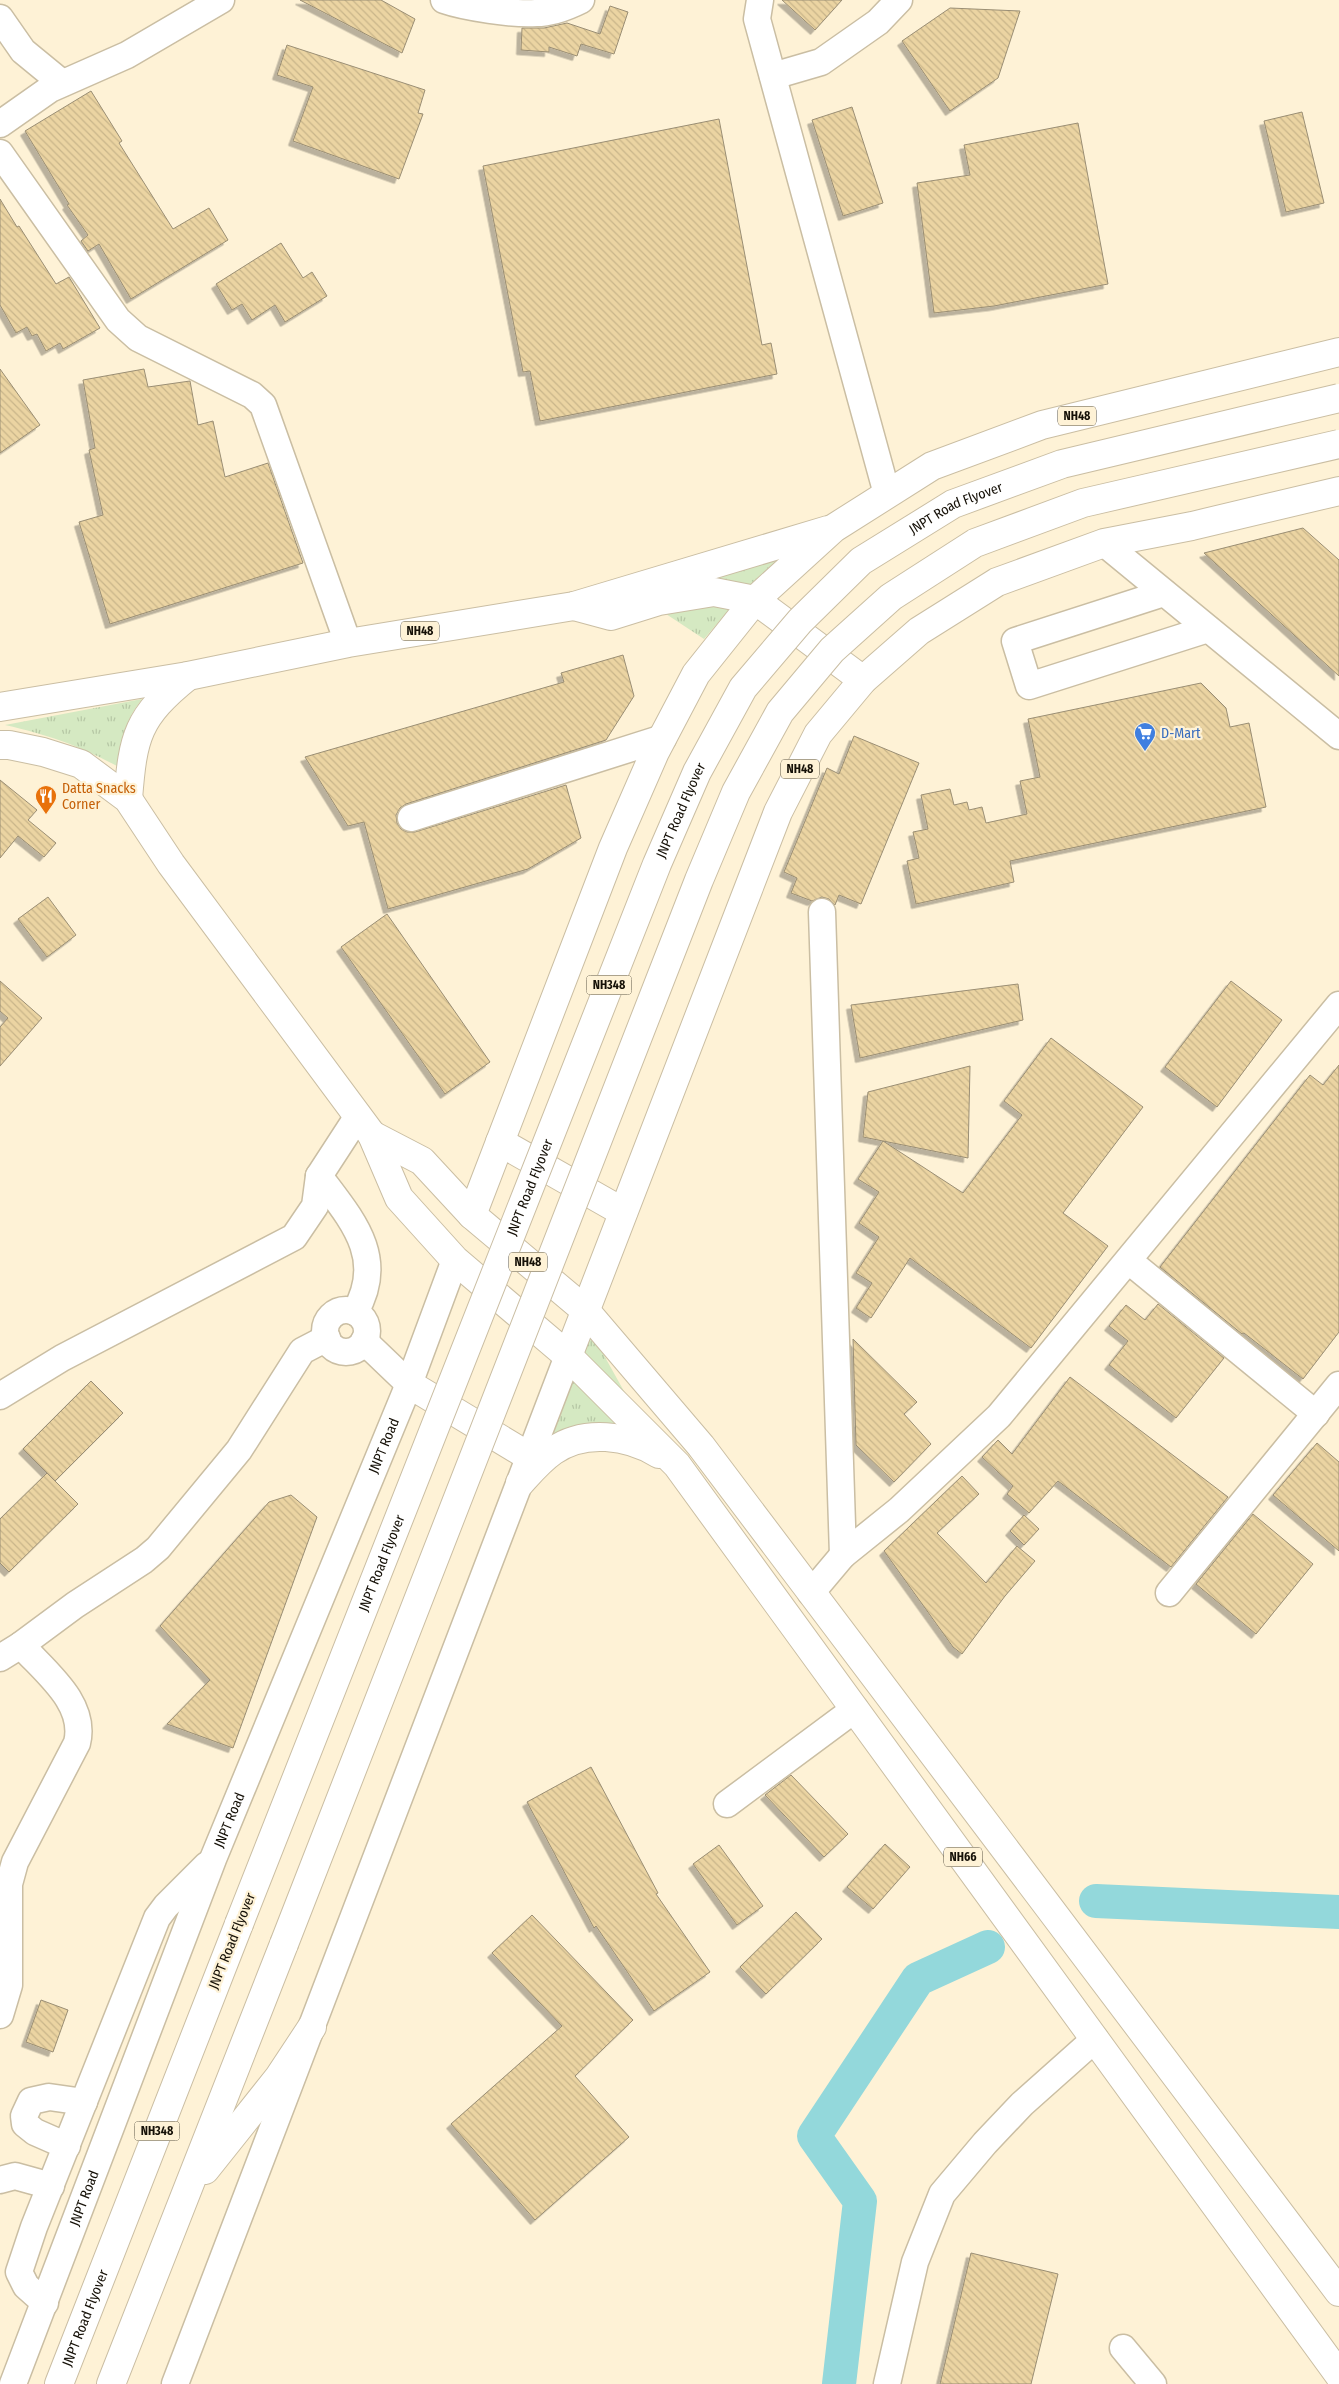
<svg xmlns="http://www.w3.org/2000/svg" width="1339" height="2384" font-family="'Fira Sans Condensed',sans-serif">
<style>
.grass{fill:url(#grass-tufts)}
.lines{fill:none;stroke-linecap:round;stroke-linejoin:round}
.river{stroke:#93d8db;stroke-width:34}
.building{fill:url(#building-back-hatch);stroke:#9a8e74;filter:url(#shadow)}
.minor-casing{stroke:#cabea3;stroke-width:29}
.highway-casing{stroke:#cabea3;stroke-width:30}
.minor{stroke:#fff;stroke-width:26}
.highway{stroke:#fff;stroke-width:28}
.highway-bridge-casing{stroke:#cabea3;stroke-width:30;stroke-linecap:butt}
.highway-bridge{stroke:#fff;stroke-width:28}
.labels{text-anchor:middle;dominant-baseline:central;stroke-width:4.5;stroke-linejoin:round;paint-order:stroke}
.shield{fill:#fef2d6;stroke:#5b5445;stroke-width:1}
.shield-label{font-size:12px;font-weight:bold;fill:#151007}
.street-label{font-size:14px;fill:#151007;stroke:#fef2d6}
.shop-label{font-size:14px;fill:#366cbe;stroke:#fef2d6;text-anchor:start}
.food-label{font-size:14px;fill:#c56008;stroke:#fef2d6;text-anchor:start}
</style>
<defs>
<pattern id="grass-tufts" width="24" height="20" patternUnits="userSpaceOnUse" patternTransform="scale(1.25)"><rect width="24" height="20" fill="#d5e9c2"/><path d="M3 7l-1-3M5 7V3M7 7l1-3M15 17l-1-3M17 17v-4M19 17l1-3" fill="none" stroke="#b6c7a5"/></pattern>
<pattern id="building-back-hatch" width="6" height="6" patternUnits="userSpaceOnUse" patternTransform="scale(1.25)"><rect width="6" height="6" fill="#ebd4a2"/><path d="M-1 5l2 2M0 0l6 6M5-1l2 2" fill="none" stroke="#c9b58a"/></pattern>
<filter id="shadow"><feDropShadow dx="-4.5" dy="4.5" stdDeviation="0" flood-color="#0004"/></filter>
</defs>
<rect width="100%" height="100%" fill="#fef2d6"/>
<path class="grass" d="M780 557 752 583 704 639 666 614 629 599Z
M142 699C126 719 120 741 117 766 77 745 49 735 5 725Z
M591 1332 649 1436C610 1418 591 1419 551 1435Z"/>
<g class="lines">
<path class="river" d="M1096 1901 1339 1912
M839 2384 860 2201 814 2136 918 1979 988 1947"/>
</g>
<path class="building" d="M300 0H381L415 19 402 53Z
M782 0H842L815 30Z
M610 6 628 12 614 54 581 44 577 56 549 47V52L521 50 522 28H544L567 23 600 34Z
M950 8 1020 11 998 78 950 111 902 41Z
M287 45 425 90 418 113 423 114 399 179 293 141 313 87 277 75Z
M91 91 122 141 119 143 173 229 209 208 228 240 131 299 99 244 88 251 81 241 88 235 67 205 69 204 25 131Z
M852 107 883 203 843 216 812 120Z
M1302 112 1324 203 1286 212 1264 121Z
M719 119 762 345 771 343 777 374 540 421 530 371 523 372 483 166Z
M1078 123 1108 284 994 306 934 313 917 183 970 175 964 145Z
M0 199 17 227 19 226 56 284 69 277 100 328 63 349 60 343 46 351 37 334 32 336 27 327 16 333 0 305Z
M281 243 303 278 312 272 327 296 285 322 275 305 252 320 242 304 232 310 216 284Z
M0 369 40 425 0 453Z
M144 369 148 387 190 381 198 425 213 421 225 477 268 463 303 563 110 624 79 522 103 515 89 450 95 448 83 380Z
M1303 528 1339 560V676L1204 553Z
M623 655 634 696 606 740 406 804 400 808 396 815 397 823 401 829 407 832H415L566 785 581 838 528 869 388 909 364 822 348 826 305 757 564 682 561 673Z
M1201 683 1226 708 1230 727 1249 723 1266 807 1010 861 1014 882 916 904 907 861 919 858 913 832 928 829 921 795 950 789 954 805 967 802 969 810 982 807 986 823 1027 814 1020 781 1040 777 1028 719Z
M854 736 919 763 861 904 839 895 835 905 829 899 822 897 812 901 791 893 797 878 784 872 827 768 839 774Z
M0 780 37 810 28 820 56 843 44 857 18 836 0 858Z
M48 897 76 935 47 957 18 919Z
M387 914 490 1062 445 1094 341 947Z
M0 981 42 1018 0 1066V1027L8 1018 0 1011Z
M1231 981 1282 1020 1217 1107 1165 1067Z
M1018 984 1023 1020 860 1058 851 1005Z
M1051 1038 1143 1107 1063 1213 1108 1246 1031 1348 910 1258 871 1318 856 1308 872 1283 856 1273 879 1237 859 1223 879 1192 858 1179 883 1141 963 1193 1022 1115 1004 1101Z
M1339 1065V1332L1303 1379 1244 1333 1242 1334 1160 1267 1310 1075 1323 1085Z
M970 1066 968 1158 863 1137 868 1092Z
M1158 1304 1224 1358 1176 1418 1109 1365 1128 1341 1109 1326 1126 1305 1145 1320Z
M853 1339 917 1402 904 1414 931 1444 894 1482 856 1445Z
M1070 1377 1228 1497 1171 1567 1058 1481 1029 1513 1007 1494 1013 1486 982 1457 998 1440 1012 1454Z
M91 1381 123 1413 55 1481 23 1449Z
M1317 1443 1339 1462V1551L1273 1495Z
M47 1473 78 1504 9 1572 0 1563V1519Z
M962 1476 979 1494 937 1533 986 1583 1017 1546 1035 1561 1005 1596 962 1654 953 1647 884 1551Z
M291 1495 317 1517 233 1748 167 1724 210 1680 160 1626 269 1502Z
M1253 1514 1313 1564 1256 1634 1196 1584Z
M1024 1515 1039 1529 1024 1545 1010 1531Z
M591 1767 658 1893 656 1894 710 1972 654 2011 596 1926 594 1928 527 1802Z
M791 1775 848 1834 824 1857 765 1795Z
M885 1844 910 1867 873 1909 847 1887Z
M719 1845 763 1906 737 1925 693 1864Z
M796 1912 822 1939 766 1994 740 1967Z
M532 1915 633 2020 575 2076 629 2137 535 2220 451 2124 562 2026 492 1953Z
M41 2000 68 2010 53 2052 26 2042Z
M971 2253 1058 2274 1031 2384H940Z"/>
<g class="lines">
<g class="minor-casing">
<g id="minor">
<path d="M444 0C464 7 515 15 536 13 552 13 567 7 581 0"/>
<path d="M760 0 757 19 887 494"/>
<path d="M0 18 23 51 62 83"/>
<path d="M773 76 821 62 878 22 899 0"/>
<path d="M0 124 50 89 127 55 221 0"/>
<path d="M0 153 118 320 138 338 252 395 263 405 348 643"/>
<path d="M1104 543 1339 736"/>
<path d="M1164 593 1015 641 1029 686 1208 629"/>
<path d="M411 818 663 738"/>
<path d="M822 912 843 1555"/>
<path d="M319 1176C351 1219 387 1257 355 1312"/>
<path d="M1129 1261 1316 1414"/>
<circle cx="346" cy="1331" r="21"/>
<path d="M364 1341 409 1384"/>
<path d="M0 1396 62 1358 294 1237 315 1206 319 1176 358 1116"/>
<path d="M811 1593 843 1555 899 1510 999 1416 1339 1005"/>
<path d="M1169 1593 1339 1385"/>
<path d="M21 1645 75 1605 144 1560 158 1548 239 1450 302 1351 327 1338"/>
<path d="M0 1658 21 1645C45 1672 87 1703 77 1743L15 1862 9 1884V1985L0 2015"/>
<path d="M727 1804 855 1709"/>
<path d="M67 2146 35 2132 25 2124 24 2116 31 2101 49 2097 84 2102"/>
<path d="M0 2180 15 2176 51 2186"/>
<path d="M45 2303 26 2286 19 2272 34 2227 157 1918 166 1906 207 1865"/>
<path d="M1123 2348 1153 2384"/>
<path id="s1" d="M13 2384 213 1859 409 1384 455 1260"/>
<path d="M175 2384 568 1356"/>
<path d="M887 2384 915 2262 942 2194 985 2143 1022 2104 1095 2039"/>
</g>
</g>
<g class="highway-casing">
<g id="highway">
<path d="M574 606 611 616 659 601 714 592 755 600 863 680"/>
<path d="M0 707 188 676 348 643 574 606 828 530"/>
<path d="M0 745H9L43 752 81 764 128 799 171 864 372 1135 399 1198 455 1260 568 1356 677 1465 1339 2375"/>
<path d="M128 799C133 736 137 717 188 676"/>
<path d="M372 1135 422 1161 472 1215 585 1310 701 1446 1339 2292"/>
<path d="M500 1142 623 1212"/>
<path d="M472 1215 613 848 655 752 696 674 755 600 834 528 932 466 1042 425 1339 352"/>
<path d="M568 1356 778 812 818 734 863 680 919 631 997 582 1104 543 1192 526 1339 491"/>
<path d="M409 1384 530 1457"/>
<path d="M520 1483C530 1472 540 1460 553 1451 584 1429 628 1435 659 1454"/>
<path d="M205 2170 279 2077 312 2027"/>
<path id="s2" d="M59 2384 239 1924"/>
<path d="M111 2384 284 1944"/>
</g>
</g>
<use href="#minor" class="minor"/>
<use href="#highway" class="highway"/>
<g class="highway-bridge-casing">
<g id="highway-bridge">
<path id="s3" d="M239 1924 657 864 697 772 743 688 800 621 861 561 953 504 1062 464 1339 398"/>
<path d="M284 1944 699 880 736 792 780 712 832 650 891 597 975 543 1083 503 1339 444"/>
</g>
</g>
<use href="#highway-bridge" class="highway-bridge"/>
</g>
<defs>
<g id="supermarket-pin" transform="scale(1.125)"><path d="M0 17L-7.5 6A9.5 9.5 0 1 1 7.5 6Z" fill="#3f7fe0" stroke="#fef2d6"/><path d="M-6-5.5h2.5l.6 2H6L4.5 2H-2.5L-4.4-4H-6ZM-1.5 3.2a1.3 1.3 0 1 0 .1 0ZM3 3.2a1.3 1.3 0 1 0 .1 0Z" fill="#fff"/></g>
<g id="restaurant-pin" transform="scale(1.125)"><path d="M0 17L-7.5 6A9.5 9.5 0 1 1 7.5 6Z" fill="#e8710a" stroke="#fef2d6"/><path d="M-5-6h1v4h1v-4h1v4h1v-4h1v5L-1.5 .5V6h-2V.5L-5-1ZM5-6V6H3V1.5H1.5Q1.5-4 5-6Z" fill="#fff"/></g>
</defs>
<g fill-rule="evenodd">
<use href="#supermarket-pin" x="1145" y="733"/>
<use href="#restaurant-pin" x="46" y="796"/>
</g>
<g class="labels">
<g class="shield">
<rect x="1058" y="406.5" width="38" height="19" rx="4"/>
<rect x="401" y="621.5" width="38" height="19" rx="4"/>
<rect x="781" y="759.5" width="38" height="19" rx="4"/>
<rect x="586.5" y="975.5" width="45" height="19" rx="4"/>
<rect x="509" y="1252.5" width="38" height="19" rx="4"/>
<rect x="944" y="1847.5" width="38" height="19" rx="4"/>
<rect x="134.5" y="2121.5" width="45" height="19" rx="4"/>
</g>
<g class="shield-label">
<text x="1077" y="416">NH48</text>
<text x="420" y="631">NH48</text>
<text x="800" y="769">NH48</text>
<text x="609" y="985">NH348</text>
<text x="528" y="1262">NH48</text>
<text x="963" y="1857">NH66</text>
<text x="157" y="2131">NH348</text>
</g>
<g class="street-label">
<text stroke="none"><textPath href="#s3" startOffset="1618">JNPT Road Flyover</textPath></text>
<text stroke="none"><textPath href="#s3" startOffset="1198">JNPT Road Flyover</textPath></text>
<text stroke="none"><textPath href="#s3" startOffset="792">JNPT Road Flyover</textPath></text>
<text stroke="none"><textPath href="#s1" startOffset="1009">JNPT Road</textPath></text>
<text stroke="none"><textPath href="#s3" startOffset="388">JNPT Road Flyover</textPath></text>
<text stroke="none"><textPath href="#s1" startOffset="604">JNPT Road</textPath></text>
<text transform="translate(232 1941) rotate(-68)">JNPT Road Flyover</text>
<text stroke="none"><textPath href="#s1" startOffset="199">JNPT Road</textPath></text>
<text stroke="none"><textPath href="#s2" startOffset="71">JNPT Road Flyover</textPath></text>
</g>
<g class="shop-label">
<text x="1161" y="733">D-Mart</text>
</g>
<g class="food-label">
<text x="62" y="788">Datta Snacks<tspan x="62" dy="16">Corner</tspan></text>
</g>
</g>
</svg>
